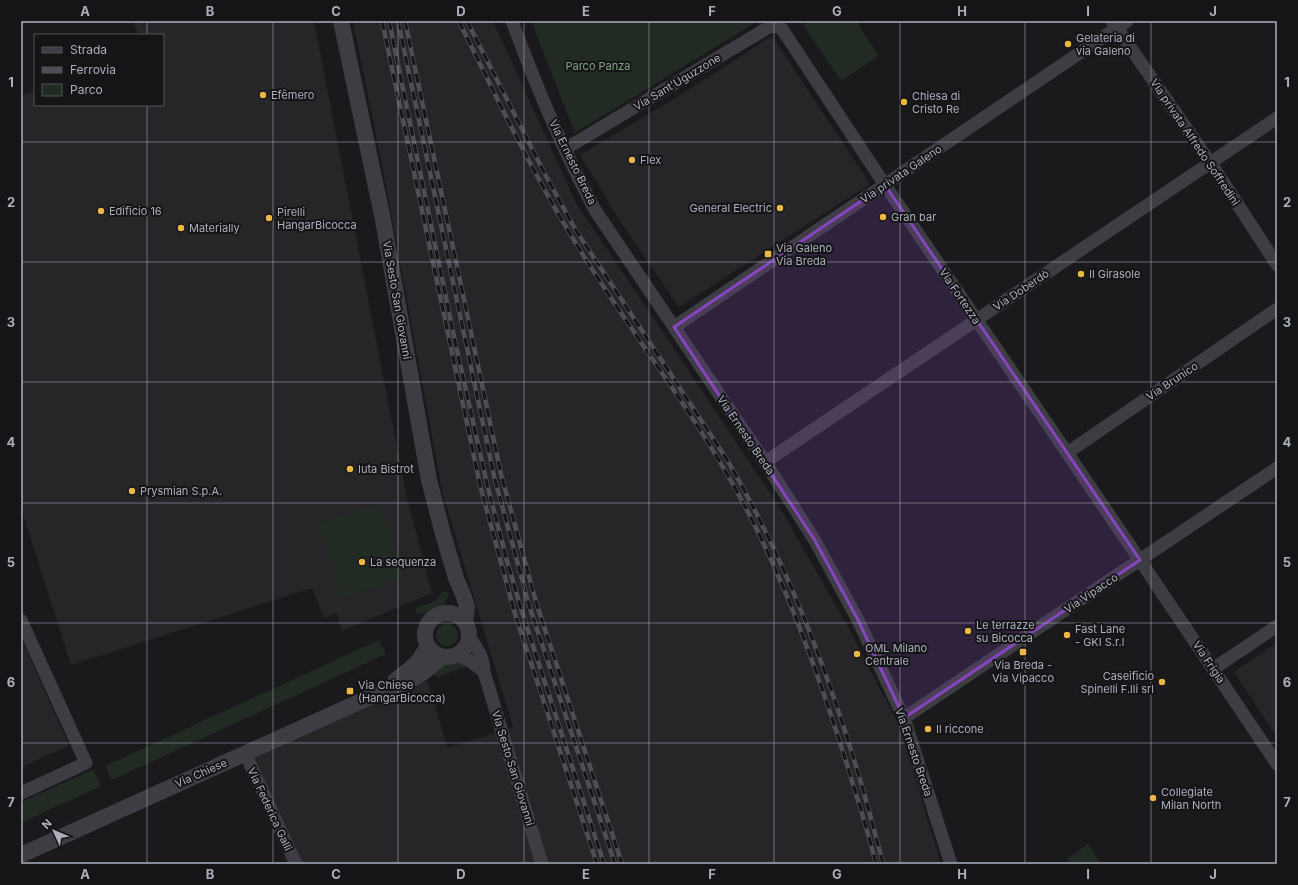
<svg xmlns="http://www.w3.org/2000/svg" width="1298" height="885" font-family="Inter,sans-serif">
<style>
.built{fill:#262629}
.green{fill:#212a23}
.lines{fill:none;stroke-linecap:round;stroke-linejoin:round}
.minor{stroke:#3d3d43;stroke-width:13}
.tertiary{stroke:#3d3d43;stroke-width:16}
.rail-casing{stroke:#4e4f55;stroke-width:4.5}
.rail{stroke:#151417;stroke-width:3;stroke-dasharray:9;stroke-linecap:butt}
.marked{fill:#8546be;fill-opacity:0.2;stroke:#8546be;stroke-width:3;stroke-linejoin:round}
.grid{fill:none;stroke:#acb0bb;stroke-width:1;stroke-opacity:0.55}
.poi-dot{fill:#ecb742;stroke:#151417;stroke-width:1.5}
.labels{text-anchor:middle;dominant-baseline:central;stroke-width:4;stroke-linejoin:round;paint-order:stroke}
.poi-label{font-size:11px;fill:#acb0bb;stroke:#151417;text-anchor:start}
.park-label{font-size:11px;fill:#84a587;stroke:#151417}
.street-label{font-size:11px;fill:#acb0bb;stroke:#151417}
.neatline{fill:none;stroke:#acb0bb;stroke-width:1.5}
.grid-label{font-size:13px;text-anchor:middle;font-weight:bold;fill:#acb0bb}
</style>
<rect width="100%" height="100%" fill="#1a191c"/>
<path class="built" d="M133 21H314L406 494 432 593 342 631 336 613 324 618 312 588 71 665 21 508V96L35 91V105H163V35H138Z
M353 21H493L577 205 657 323 783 513 847 625 884 697 899 724 941 864H293L244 761 426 677 448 748 513 727 443 495 381 160Z
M772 36 870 184 679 307 616 215 580 155 677 97Z
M21 638 69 745 21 768Z
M1277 643V737L1234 672Z"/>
<path class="green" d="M531 21H758L575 133Z
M808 21H856L879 56 841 81 803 25Z
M379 504 403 578 342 598 318 523Z
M442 592H449L445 604 426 614 414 613 418 607C427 605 438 602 442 592Z
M436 635a11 11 0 1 1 22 0a11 11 0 1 1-22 0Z
M379 640 386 654 112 780 105 766Z
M456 662 470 665 438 677 434 674 444 665Z
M94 769 101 786 21 823V802Z
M1088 844 1101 864H1070L1067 859Z"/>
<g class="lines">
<path class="minor" d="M512 21C536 86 563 150 595 210L765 462 814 539 858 620 904 718 951 864
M1112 21 1218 174 1277 265
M565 149 769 27 776 26 782 29 885 185 1148 572 1277 764
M674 327 1127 21
M1067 453 1277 309
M765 462 1277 118
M21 620 86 763 21 793
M470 638C478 649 484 658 484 672L542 864
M457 655 469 660 484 672
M1213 669 1277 626
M904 718 1277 468
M245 753 296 864"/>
<path class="tertiary" d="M341 21 383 220 429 480 443 534 456 578 464 597 467 607 465 622
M425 635a22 22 0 1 1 44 0a22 22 0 1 1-44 0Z
M395 681 417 663 428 646
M21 855 381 692C405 685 424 675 441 657"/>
<g class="rail-casing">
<path id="rail" d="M382 21 480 485 515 614 597 864
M389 21 456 346 487 484 507 561 522 612 604 864
M398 21 494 476 529 605 615 864
M405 21 501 474 536 602 622 864
M459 21C494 92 528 164 569 232 626 328 699 416 750 516 789 592 818 673 844 755 855 791 867 827 876 864
M467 21 546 176 575 229 726 458C799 582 848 725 883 864"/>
</g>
<use href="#rail" class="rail"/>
</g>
<path class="marked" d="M885 185 1140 560 904 718 858 620 814 539 674 327Z"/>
<path class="grid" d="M147 21V35M273 21V864M398 21V864M524 21V864M649 21V864M774 21V864M900 21V864M1025 21V864M1151 21V864M147 105V864M21 142H1277M21 262H1277M21 382H1277M21 503H1277M21 623H1277M21 743H1277"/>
<g class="poi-dot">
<circle cx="1068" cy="44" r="4"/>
<circle cx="263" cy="95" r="4"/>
<circle cx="904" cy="102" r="4"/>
<circle cx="632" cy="160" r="4"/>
<circle cx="780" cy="208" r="4"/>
<circle cx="101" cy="211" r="4"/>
<circle cx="883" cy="217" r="4"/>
<circle cx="269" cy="218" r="4"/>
<circle cx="181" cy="228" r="4"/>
<rect x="764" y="250" width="8" height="8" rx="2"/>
<circle cx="1081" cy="274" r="4"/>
<circle cx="350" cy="469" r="4"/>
<circle cx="132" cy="491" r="4"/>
<circle cx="362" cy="562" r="4"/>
<circle cx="968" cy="631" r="4"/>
<circle cx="1067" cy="635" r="4"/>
<rect x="1019" y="648" width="8" height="8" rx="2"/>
<circle cx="857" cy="654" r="4"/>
<circle cx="1162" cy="682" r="4"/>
<rect x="346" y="687" width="8" height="8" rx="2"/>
<circle cx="928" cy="729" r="4"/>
<circle cx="1153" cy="798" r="4"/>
</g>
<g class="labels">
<g class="poi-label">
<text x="1076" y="38">Gelateria di<tspan x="1076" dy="13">via Galeno</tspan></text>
<text x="271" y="95">Efêmero</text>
<text x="912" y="96">Chiesa di<tspan x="912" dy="13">Cristo Re</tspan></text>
<text x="640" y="160">Flex</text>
<text x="772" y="208" text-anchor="end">General Electric</text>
<text x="109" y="211">Edificio 16</text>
<text x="277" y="212">Pirelli<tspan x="277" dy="13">HangarBicocca</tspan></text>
<text x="891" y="217">Gran bar</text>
<text x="189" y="228">Materially</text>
<text x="776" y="248">Via Galeno<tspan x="776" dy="13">Via Breda</tspan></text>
<text x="1089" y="274">Il Girasole</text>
<text x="358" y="469">Iuta Bistrot</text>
<text x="140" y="491">Prysmian S.p.A.</text>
<text x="370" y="562">La sequenza</text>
<text x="976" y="625">Le terrazze<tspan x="976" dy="13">su Bicocca</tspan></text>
<text x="1075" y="629">Fast Lane<tspan x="1075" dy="13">- GKI S.r.l</tspan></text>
<text x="865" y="648">OML Milano<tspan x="865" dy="13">Centrale</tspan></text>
<text x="1023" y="665" text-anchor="middle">Via Breda -<tspan x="1023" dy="13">Via Vipacco</tspan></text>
<text x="1154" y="676" text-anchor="end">Caseificio<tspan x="1154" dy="13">Spinelli F.lli srl</tspan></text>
<text x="358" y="685">Via Chiese<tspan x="358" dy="13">(HangarBicocca)</tspan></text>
<text x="936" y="729">Il riccone</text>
<text x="1161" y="792">Collegiate<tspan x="1161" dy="13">Milan North</tspan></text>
</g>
<g class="park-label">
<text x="598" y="66">Parco Panza</text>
</g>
<g class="street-label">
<text transform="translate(677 82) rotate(-31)">Via Sant'Uguzzone</text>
<text transform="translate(1195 142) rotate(56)">Via privata Alfredo Soffredini</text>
<text transform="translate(573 162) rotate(64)">Via Ernesto Breda</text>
<text transform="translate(901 174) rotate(-34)">Via privata Galeno</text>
<text transform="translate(1021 290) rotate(-34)">Via Doberdò</text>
<text transform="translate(960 296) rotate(56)">Via Fortezza</text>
<text transform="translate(397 300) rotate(80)">Via Sesto San Giovanni</text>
<text transform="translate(1172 381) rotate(-34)">Via Brunico</text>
<text transform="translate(746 435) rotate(56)">Via Ernesto Breda</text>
<text transform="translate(1091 593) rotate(-34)">Via Vipacco</text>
<text transform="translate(1209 662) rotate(56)">Via Frigia</text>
<text transform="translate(914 752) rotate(71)">Via Ernesto Breda</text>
<text transform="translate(513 768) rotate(73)">Via Sesto San Giovanni</text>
<text transform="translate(201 773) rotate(-24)">Via Chiese</text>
<text transform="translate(270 809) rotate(65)">Via Federica Galli</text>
</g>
</g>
<rect width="1298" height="885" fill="none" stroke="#151417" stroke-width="44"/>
<rect x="34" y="34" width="130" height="72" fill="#151417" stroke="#515259"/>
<rect x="42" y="47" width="20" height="6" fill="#3d3d43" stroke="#515259"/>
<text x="70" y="54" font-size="12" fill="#acb0bb">Strada</text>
<rect x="42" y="67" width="20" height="6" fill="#4e4f55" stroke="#515259"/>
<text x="70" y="74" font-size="12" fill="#acb0bb">Ferrovia</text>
<rect x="42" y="84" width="20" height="12" fill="#212a23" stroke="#515259"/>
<text x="70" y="94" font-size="12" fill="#acb0bb">Parco</text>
<g transform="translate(54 831) rotate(314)" stroke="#151417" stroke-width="3" paint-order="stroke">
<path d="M0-3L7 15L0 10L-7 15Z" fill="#acb0bb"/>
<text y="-6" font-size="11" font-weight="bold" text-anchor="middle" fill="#acb0bb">N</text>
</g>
<rect x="22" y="22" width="1254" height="841" class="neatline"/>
<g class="grid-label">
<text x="85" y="16">A</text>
<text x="210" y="16">B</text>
<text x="336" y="16">C</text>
<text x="461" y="16">D</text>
<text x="586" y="16">E</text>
<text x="712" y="16">F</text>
<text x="837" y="16">G</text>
<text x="962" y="16">H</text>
<text x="1088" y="16">I</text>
<text x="1213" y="16">J</text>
<text x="11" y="87">1</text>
<text x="1287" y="87">1</text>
<text x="11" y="207">2</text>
<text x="1287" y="207">2</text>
<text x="11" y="327">3</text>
<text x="1287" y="327">3</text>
<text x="11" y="447">4</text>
<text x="1287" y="447">4</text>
<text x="11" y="567">5</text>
<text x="1287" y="567">5</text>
<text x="11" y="687">6</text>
<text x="1287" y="687">6</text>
<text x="11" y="807">7</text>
<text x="1287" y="807">7</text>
<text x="85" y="879">A</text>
<text x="210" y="879">B</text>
<text x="336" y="879">C</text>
<text x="461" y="879">D</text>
<text x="586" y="879">E</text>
<text x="712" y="879">F</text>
<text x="837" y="879">G</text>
<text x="962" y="879">H</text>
<text x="1088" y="879">I</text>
<text x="1213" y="879">J</text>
</g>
</svg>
